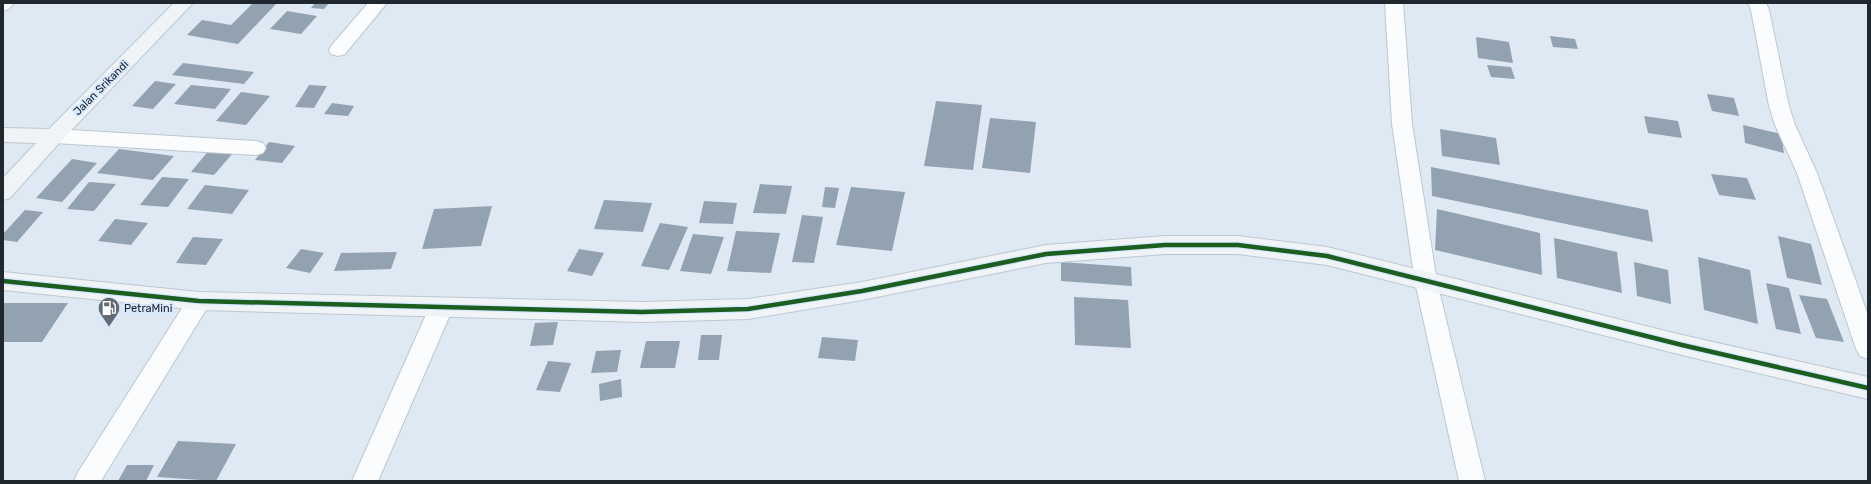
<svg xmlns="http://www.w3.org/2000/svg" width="1871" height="484" font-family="Rubik,sans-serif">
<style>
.building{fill:#92a2b1}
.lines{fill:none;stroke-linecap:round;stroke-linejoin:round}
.street-casing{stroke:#bec7cf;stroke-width:2}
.secondary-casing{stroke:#bec7cf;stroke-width:2}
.street{fill:#fafcfd;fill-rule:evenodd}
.secondary{fill:#f1f4f7;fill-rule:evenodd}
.cycleway-casing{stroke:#d5e8fd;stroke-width:7}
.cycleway{stroke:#1b5e20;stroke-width:4.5}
.labels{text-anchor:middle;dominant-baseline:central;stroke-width:4;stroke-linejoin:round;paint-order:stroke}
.street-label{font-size:11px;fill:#20272e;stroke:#d5e8fd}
.poi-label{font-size:11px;fill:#20272e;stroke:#d5e8fd;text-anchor:start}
</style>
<rect width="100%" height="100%" fill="#dee9f4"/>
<path class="building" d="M253 3H277L238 44 187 35 202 20 231 25Z
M315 3H329L324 9 311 8Z
M287 11 317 16 301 34 270 29Z
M1550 36 1575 39 1578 49 1553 47Z
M1476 37 1509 42 1513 63 1478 58Z
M183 63 254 72 244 84 172 75Z
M1487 65 1511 67 1515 79 1491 77Z
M155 81 176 84 153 109 132 106Z
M191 85 231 89 215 109 174 104Z
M309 85 327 86 314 108 295 107Z
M241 92 270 96 246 125 216 121Z
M1707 94 1734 98 1739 116 1712 111Z
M936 101 982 105 973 170 924 166Z
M332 103 354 106 348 116 324 114Z
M1644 116 1678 121 1682 138 1648 133Z
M990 118 1036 122 1030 173 982 168Z
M1743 125 1781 134 1784 153 1745 143Z
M1440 129 1496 138 1500 165 1442 156Z
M269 142 295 146 282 163 255 160Z
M119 149 174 156 153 180 97 173Z
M210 149 233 153 214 175 191 172Z
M72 159 97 163 62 202 36 198Z
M1431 167 1648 210 1653 242 1432 196Z
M1711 174 1747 178 1756 200 1719 195Z
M162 177 189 179 168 207 140 205Z
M89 182 116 184 94 211 67 209Z
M760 184 792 186 786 214 753 213Z
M205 185 249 190 232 214 187 209Z
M825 187 839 188 835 208 822 207Z
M851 187 905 192 892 251 836 245Z
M604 200 652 203 643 232 594 229Z
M704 201 737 203 733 224 699 223Z
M492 206 481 246 422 249 434 209Z
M1437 209 1540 233 1542 275 1435 250Z
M25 210 43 212 17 242 3 240V234Z
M802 215 823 217 814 263 792 262Z
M115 219 148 223 131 245 98 241Z
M660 223 688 227 669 270 641 266Z
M736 231 780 233 771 273 727 271Z
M693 234 724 237 711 274 680 271Z
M1778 236 1811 244 1822 285 1787 278Z
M193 237 223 239 206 265 176 263Z
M1554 238 1617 252 1622 293 1557 278Z
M301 249 324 253 310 273 286 268Z
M579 249 604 253 592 276 567 271Z
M397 252 391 269 334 271 341 253Z
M1698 257 1750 270 1758 324 1704 310Z
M1061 262 1131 267 1132 286 1061 281Z
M1634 262 1668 270 1671 304 1637 296Z
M1766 283 1789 288 1801 334 1776 329Z
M1799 295 1827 299 1844 342 1816 338Z
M1074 297 1128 300 1131 348 1075 345Z
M3 303H68L42 342H3Z
M558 322 553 345 530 346 535 323Z
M701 335H722L719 360H698Z
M822 337 858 340 855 361 818 358Z
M646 341H680L675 368H640Z
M621 350 617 372 591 373 596 351Z
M548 361 571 363 560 392 536 390Z
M621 379 622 397 600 401 599 384Z
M178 441 236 444 216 481 157 477Z
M127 465H154L146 481H118Z"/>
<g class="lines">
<g class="street-casing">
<path id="street" d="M3 3H14L9 9 3 11Z
M368 3H387L345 54 338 56 331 54 329 50 331 46Z
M1385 3H1403L1412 124 1437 282 1485 481H1459L1415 282 1392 124Z
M1748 3H1766L1769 10 1789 106 1795 125 1817 173 1868 315V359L1860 356 1856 349 1797 173 1775 125 1769 106 1751 10Z
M54 129 256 141 263 143 266 148 263 153 256 155 54 143 47 141 44 136 47 131Z
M199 292 207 294 210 301 207 308 101 481H74L78 472 191 294Z
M441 298 449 301 453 308 378 481H352L429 308 433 301Z"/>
</g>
<g class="secondary-casing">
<path id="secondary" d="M174 3H193L61 141 10 198 3 200V178L36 143 3 142V128L49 129Z
M1165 236H1238L1327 247 1682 335 1868 377V399L1682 355 1327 265 1238 254H1165L1046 263 862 300 748 319 642 322 199 310 3 290V272L199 292 642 302 748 299 862 282 1046 245Z"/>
</g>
<use href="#street" class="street"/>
<use href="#secondary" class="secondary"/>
<g class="cycleway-casing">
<path id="cycleway" d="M3 281 199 301 642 312 748 309 862 291 1046 254 1165 245H1238L1327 256 1682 345 1868 388"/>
</g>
<use href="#cycleway" class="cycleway"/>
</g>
<defs>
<g id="fuel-pin" transform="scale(1.15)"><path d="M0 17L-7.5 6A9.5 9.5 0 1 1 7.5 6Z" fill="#626b73" stroke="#d5e8fd"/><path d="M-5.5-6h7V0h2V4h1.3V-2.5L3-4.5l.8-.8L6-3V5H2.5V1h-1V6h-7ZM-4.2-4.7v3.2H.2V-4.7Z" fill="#fff"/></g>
</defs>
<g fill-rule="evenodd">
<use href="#fuel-pin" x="109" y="308"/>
</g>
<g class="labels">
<g class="street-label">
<text transform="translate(101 88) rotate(-45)">Jalan Srikandi</text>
</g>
<g class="poi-label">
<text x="124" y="308">PetraMini</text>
</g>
</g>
<rect width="1871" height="484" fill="none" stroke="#20272e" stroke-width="8"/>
</svg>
